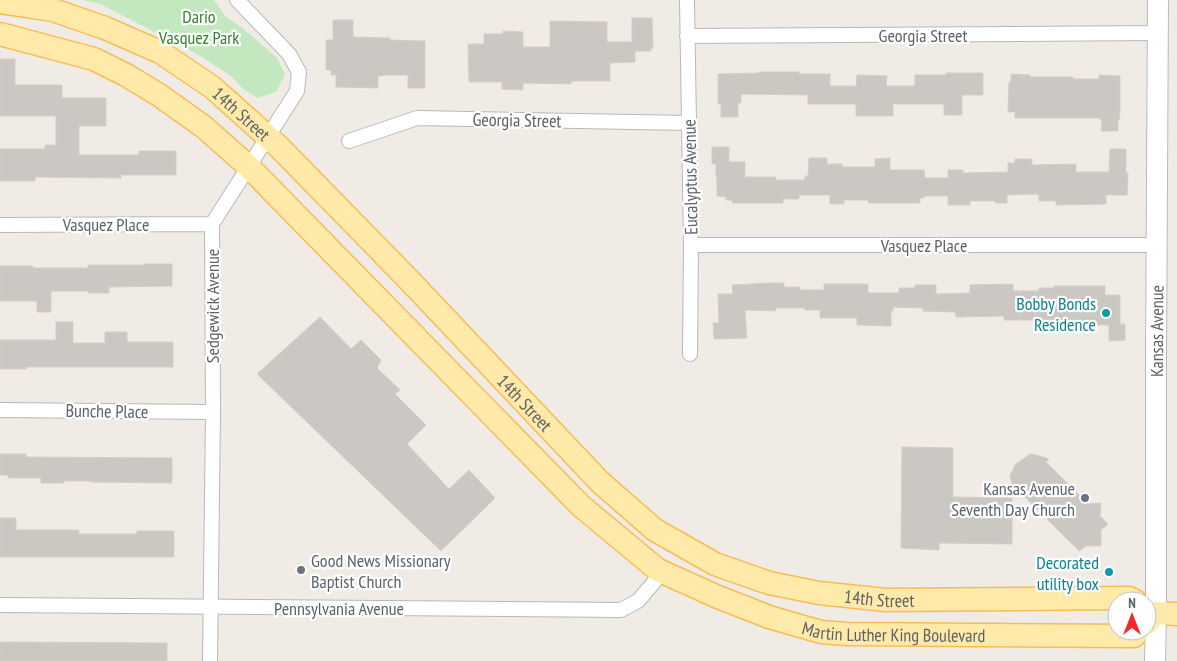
<svg xmlns="http://www.w3.org/2000/svg" width="1177" height="661" font-family="'PT Sans Narrow',sans-serif">
<style>
.green{fill:#c3e8c0}
.building{fill:#cbc7c2;stroke:#d5cec3}
.lines{fill:none;stroke-linecap:round;stroke-linejoin:round}
.street-casing{stroke:#b5b8bc;stroke-width:16}
.secondary-casing{stroke:#b6babf;stroke-width:22}
.primary-casing{stroke:#f9bc54;stroke-width:25}
.street{stroke:#fff;stroke-width:14}
.secondary{stroke:#fff;stroke-width:20}
.primary{stroke:#ffeaaa;stroke-width:22}
.culture-dot{fill:#0f9aa8;stroke:#fff;stroke-width:2}
.worship-dot{fill:#6b7280;stroke:#fff;stroke-width:2}
.labels{text-anchor:middle;dominant-baseline:central;stroke-width:4.5;stroke-linejoin:round;paint-order:stroke}
.park-label{font-size:18px;fill:#328230;stroke:#fff}
.street-label{font-size:18px;fill:#5c6266;stroke:#fff}
.culture-label{font-size:18px;fill:#0d838f;stroke:#fff;text-anchor:end}
.worship-label{font-size:18px;fill:#5b616d;stroke:#fff;text-anchor:end}
</style>
<rect width="100%" height="100%" fill="#f0ece5"/>
<path class="green" d="M83 0H214L226 17 240 26 277 58 285 74 277 91 258 98 243 89 231 76 197 54 100 4Z"/>
<path class="building" d="M632 18H652L653 48H651V51H635V62L610 63V81H571V84L523 83V90L502 89V82H469L468 44H484V34H503V31L523 32V47H550V21L607 22V42H632Z
M333 20H353V37L390 38V40L425 41V88H408V75H383V76H378V88L336 87V75H331V70H326V40H333Z
M0 59H15V85H62V98H106V126H79V155H139V151H176V175H121V178L35 177V181H0V149H45V145H56V116H0Z
M759 72H799V74H830V86H856L857 75 887 76 886 86H915V75H946V73H983V95H962V115H944V104H893V116H856V104H808V95L741 94V103H738V117H721V104H718V74L759 73Z
M1011 74 1030 75V77H1073V79H1099V75L1120 76V112L1119 120H1118V131H1101L1102 120H1100V118H1015V112H1008L1009 82H1011Z
M712 147H729V162H745V177H776V180H805V176H808L809 158H827V164H842V167H875V159L890 158V170H924L925 178H948V170H963V173L1008 172V163H1015V159H1032V165L1076 164V172H1109L1110 149H1126V173H1128L1127 195H1106V204L1056 205V201H1039V194L1007 195V203H995V201H970V205H948V196H924V198H920V203H869L868 200H844V204H830V195H799V199H783V203H732V200H726V197L717 196V177H716V164H712Z
M145 264H172V286L109 287V293H88V291H51V312H37V301H0V266H33V268H88V265H145Z
M768 283H784V287H800V290H824V284H868V293H899V288H915V285H936V294L970 293V285L1013 284V291H1039V288H1054V286H1105V295H1120V324H1125V340L1109 341V325H1052V320H1004V316L956 317 955 312 923 311V308L893 307V311H891V326L857 325V318H820V310H805V308H776V311L745 310 747 338 714 339 713 323H719L718 294H733L732 285Z
M320 317 351 349 361 340 381 360 377 368 400 390 395 394 426 425 407 444 449 489 469 470 495 498 441 551 257 374Z
M56 322H73V343H105V332H127V342H173V367H26V369H0V340H56Z
M902 447 953 448V497L1012 498V544L939 543V550L901 548Z
M0 454H26V457L172 458V483L91 482V481H64V483H41V478H8V475H0Z
M1030 454 1036 455 1049 459 1046 462 1088 504 1101 503 1100 516 1108 524 1101 530V546H1086L1079 551 1012 484 1010 476 1015 465Z
M0 518H16V530H79V534H137V531H174V557H0Z
M0 642 167 643V661H0Z"/>
<g class="lines">
<g class="street-casing">
<path id="street" d="M687 0 691 245 690 354
M687 36 1158 33
M349 141 417 118 689 123
M0 225 212 224
M691 245H1157
M0 410 213 412
M0 605 621 610 638 601 655 581 658 570
M210 661 213 412 212 224 297 91 299 72 289 54 237 0"/>
</g>
<g class="secondary-casing">
<g id="secondary">
<path id="s1" d="M1155 661 1156 613V363L1158 0"/>
</g>
</g>
<g class="primary-casing">
<g id="primary">
<path id="s2" d="M0 2 53 10 105 28 160 52 212 87 279 147 409 280 600 482 655 530 715 564 769 583 819 593 886 600 1129 598 1135 601"/>
<path id="s3" d="M0 34 94 59 126 75 159 95 204 127 249 167 581 506 658 570 718 597 769 617 821 632 846 634 1134 636 1138 631"/>
<path d="M1147 623 1156 613 1177 614"/>
</g>
</g>
<use href="#street" class="street"/>
<use href="#secondary" class="secondary"/>
<use href="#primary" class="primary"/>
</g>
<g class="culture-dot">
<circle cx="1106" cy="313" r="5"/>
<circle cx="1109" cy="572" r="5"/>
</g>
<g class="worship-dot">
<circle cx="1085" cy="498" r="5"/>
<circle cx="301" cy="570" r="5"/>
</g>
<g class="labels">
<g class="park-label">
<text x="199" y="16">Dario<tspan x="199" dy="21">Vasquez Park</tspan></text>
</g>
<g class="street-label">
<text x="923" y="35">Georgia Street</text>
<text stroke="none"><textPath href="#s2" startOffset="271">14th Street</textPath></text>
<text transform="translate(517 120) rotate(1)">Georgia Street</text>
<text transform="translate(690 177) rotate(-91)">Eucalyptus Avenue</text>
<text x="106" y="224">Vasquez Place</text>
<text x="924" y="245">Vasquez Place</text>
<text transform="translate(212 306) rotate(-90)">Sedgewick Avenue</text>
<text stroke="none"><textPath href="#s1" startOffset="330">Kansas Avenue</textPath></text>
<text stroke="none"><textPath href="#s2" startOffset="676">14th Street</textPath></text>
<text transform="translate(107 411) rotate(1)">Bunche Place</text>
<text stroke="none"><textPath href="#s2" startOffset="1096">14th Street</textPath></text>
<text x="339" y="608">Pennsylvania Avenue</text>
<text stroke="none"><textPath href="#s3" startOffset="1109">Martin Luther King Boulevard</textPath></text>
</g>
<g class="culture-label">
<text x="1096" y="303">Bobby Bonds<tspan x="1096" dy="21">Residence</tspan></text>
<text x="1099" y="562">Decorated<tspan x="1099" dy="21">utility box</tspan></text>
</g>
<g class="worship-label">
<text x="1075" y="488">Kansas Avenue<tspan x="1075" dy="21">Seventh Day Church</tspan></text>
<text x="311" y="560" text-anchor="start">Good News Missionary<tspan x="311" dy="21">Baptist Church</tspan></text>
</g>
</g>
<g transform="translate(1132 616)"><circle r="24" fill="#ffffff" stroke="#bec0c2"/>
<path d="M0-4L9 19L0 12L-9 19Z" fill="#f3282a"/>
<text y="-8" font-size="14" font-weight="bold" text-anchor="middle" fill="#5c6266">N</text>
</g>
</svg>
